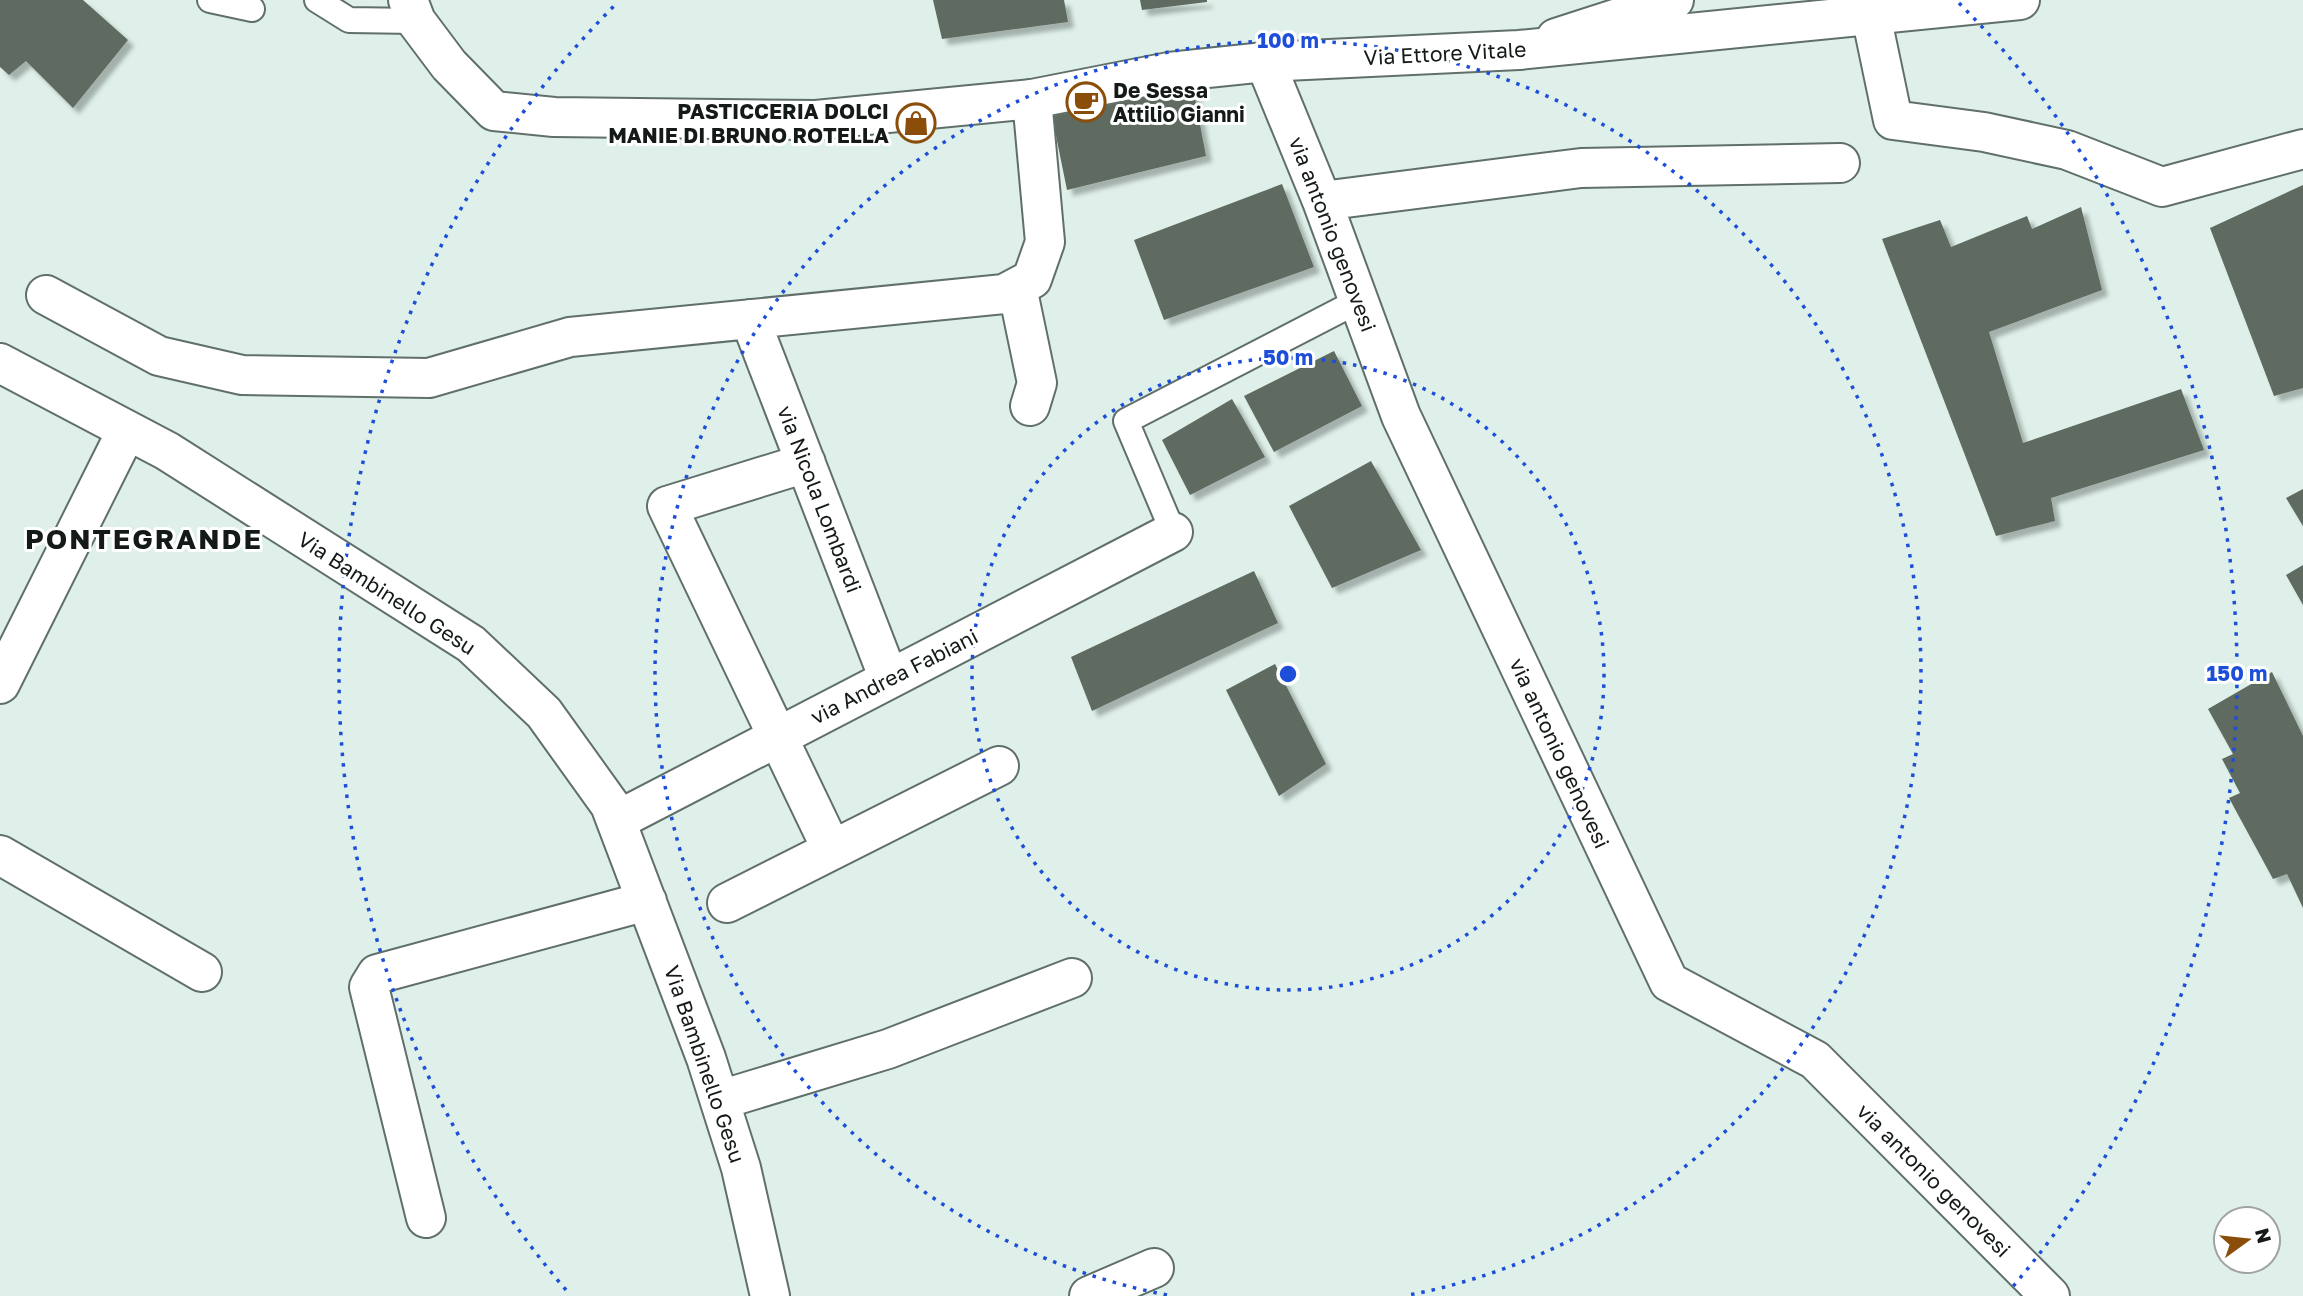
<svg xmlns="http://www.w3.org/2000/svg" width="2303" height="1296" font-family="'Golos Text',sans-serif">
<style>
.building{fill:#5f6a60;filter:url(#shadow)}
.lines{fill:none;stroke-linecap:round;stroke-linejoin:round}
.service-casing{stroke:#606f6a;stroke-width:28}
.minor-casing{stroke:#606f6a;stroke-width:42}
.tertiary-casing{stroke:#606f6a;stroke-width:42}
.service{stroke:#fff;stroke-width:24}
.minor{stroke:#fff;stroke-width:38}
.tertiary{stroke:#fff;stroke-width:38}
.ring{fill:none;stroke:#1d4ed8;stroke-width:3.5;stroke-dasharray:3.5 7}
.labels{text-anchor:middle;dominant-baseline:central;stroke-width:6;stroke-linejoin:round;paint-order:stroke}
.street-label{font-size:21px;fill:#141a18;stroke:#fff}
.poi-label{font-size:21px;font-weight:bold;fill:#141a18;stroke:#fff;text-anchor:start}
.district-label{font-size:28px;font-weight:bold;letter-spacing:2px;fill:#141a18;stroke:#fff}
.centre{fill:#1d4ed8;stroke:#fff;stroke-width:3.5}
.ring-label{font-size:21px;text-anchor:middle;font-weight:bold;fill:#1d4ed8;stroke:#fff;stroke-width:6;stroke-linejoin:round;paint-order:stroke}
</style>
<defs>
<filter id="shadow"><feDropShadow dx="6" dy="6" stdDeviation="2" flood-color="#0004"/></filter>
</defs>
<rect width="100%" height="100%" fill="#def0e9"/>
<path class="building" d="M0 0H83L128 40 73 108 26 61 9 75 0 67Z
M933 0H1064L1068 22 942 39Z
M1140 0H1207V2L1142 10Z
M1193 88 1206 156 1067 190 1052 116Z
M1282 184 1314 267 1164 320 1134 240Z
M2303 185V388L2274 396 2210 228Z
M2081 207 2102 290 1989 332 2023 443 2181 389 2204 450 2051 498 2055 521 1996 536 1882 239 1940 220 1951 247 2027 216 2032 229Z
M1334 351 1362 406 1274 452 1244 396Z
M1232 399 1265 457 1190 495 1162 440Z
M1371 461 1421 550 1332 588 1289 506Z
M2303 489V526L2286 498Z
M2303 565V605L2286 575Z
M1254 571 1278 623 1092 711 1071 657Z
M1275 664 1326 764 1279 796 1226 690Z
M2272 672 2303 736V908L2287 874 2273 879 2229 798 2240 793 2222 759 2233 754 2208 709Z"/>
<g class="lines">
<g class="service-casing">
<path id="service" d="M210 0 252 9
M317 0 349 20 416 21
M1173 532 1126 421 1358 301"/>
</g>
<g class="minor-casing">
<path id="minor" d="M1871 15 1893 120 1984 132 2067 150 2162 187 2303 149
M1556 38 1674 0
M1265 62 1322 201 1401 416 1669 982 1815 1060 2050 1296
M1322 201 1581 168 1840 163
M1017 287 1037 383 1030 406
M46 295 159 356 242 375 429 378 570 337 1004 294 1032 279 1045 242 1032 99
M750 319 889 679
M0 363 167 451 471 644 544 713 610 805 706 1058 741 1168 770 1296
M806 463 667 506 832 850
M0 684 127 430
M616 821 1173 532
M0 855 202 972
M727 903 999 766
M720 1100 888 1049 1072 978
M426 1218 369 987 377 974 647 901
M1089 1296 1154 1268"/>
</g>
<g class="tertiary-casing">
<path id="tertiary" d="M408 0 416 21 449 65 494 111 554 117 816 120 1032 99 1169 72 1265 62 1519 50 2020 0"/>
</g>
<use href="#service" class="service"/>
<use href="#minor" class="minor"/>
<use href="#tertiary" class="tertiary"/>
</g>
<g class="ring">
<circle cx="1288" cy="674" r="316"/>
<path d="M1167 1295A633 633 0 1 1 1409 1295"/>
<path d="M566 1290A949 949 0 0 1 617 3M1959 3A949 949 0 0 1 2010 1290"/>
</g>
<defs>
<g id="cafe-ring" transform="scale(2.0125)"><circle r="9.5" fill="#fff" stroke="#8a4e0a" stroke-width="1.5"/><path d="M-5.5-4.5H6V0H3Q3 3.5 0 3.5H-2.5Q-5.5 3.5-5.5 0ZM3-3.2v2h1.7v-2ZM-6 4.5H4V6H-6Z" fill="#8a4e0a"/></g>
<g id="shop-ring" transform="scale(2.0125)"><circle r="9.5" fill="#fff" stroke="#8a4e0a" stroke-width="1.5"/><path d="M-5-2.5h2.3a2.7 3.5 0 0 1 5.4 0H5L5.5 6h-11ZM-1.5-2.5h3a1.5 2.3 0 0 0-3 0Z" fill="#8a4e0a"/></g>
</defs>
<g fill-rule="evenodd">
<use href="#cafe-ring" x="1086" y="102"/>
<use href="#shop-ring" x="916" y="123"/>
</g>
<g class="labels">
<g class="street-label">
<text transform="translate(1445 53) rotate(-3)">Via Ettore Vitale</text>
<text transform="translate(1333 234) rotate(69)">via antonio genovesi</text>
<text transform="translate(820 499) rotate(69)">via Nicola Lombardi</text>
<text transform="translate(387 593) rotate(33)">Via Bambinello Gesu</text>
<text transform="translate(894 676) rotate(-27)">via Andrea Fabiani</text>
<text transform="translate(1560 753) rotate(65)">via antonio genovesi</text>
<text transform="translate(705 1064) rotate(71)">Via Bambinello Gesu</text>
<text transform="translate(1934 1180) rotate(45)">via antonio genovesi</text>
</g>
<g class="poi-label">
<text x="1113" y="90">De Sessa<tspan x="1113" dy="24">Attilio Gianni</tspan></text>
<text x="889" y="111" text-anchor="end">PASTICCERIA DOLCI<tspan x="889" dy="24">MANIE DI BRUNO ROTELLA</tspan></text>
</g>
<g class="district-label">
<text x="144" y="538">PONTEGRANDE</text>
</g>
</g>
<circle cx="1288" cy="674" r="10" class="centre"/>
<g class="ring-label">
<text x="1288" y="48">100 m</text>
<text x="1288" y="365">50 m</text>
<text x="2237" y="681">150 m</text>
</g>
<g transform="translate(2247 1240) rotate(75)"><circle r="33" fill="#ffffff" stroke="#a1a3a3" stroke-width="2"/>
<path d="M0-5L12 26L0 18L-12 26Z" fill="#8a4e0a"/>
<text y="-10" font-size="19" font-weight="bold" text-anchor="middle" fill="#141a18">N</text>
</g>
</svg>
